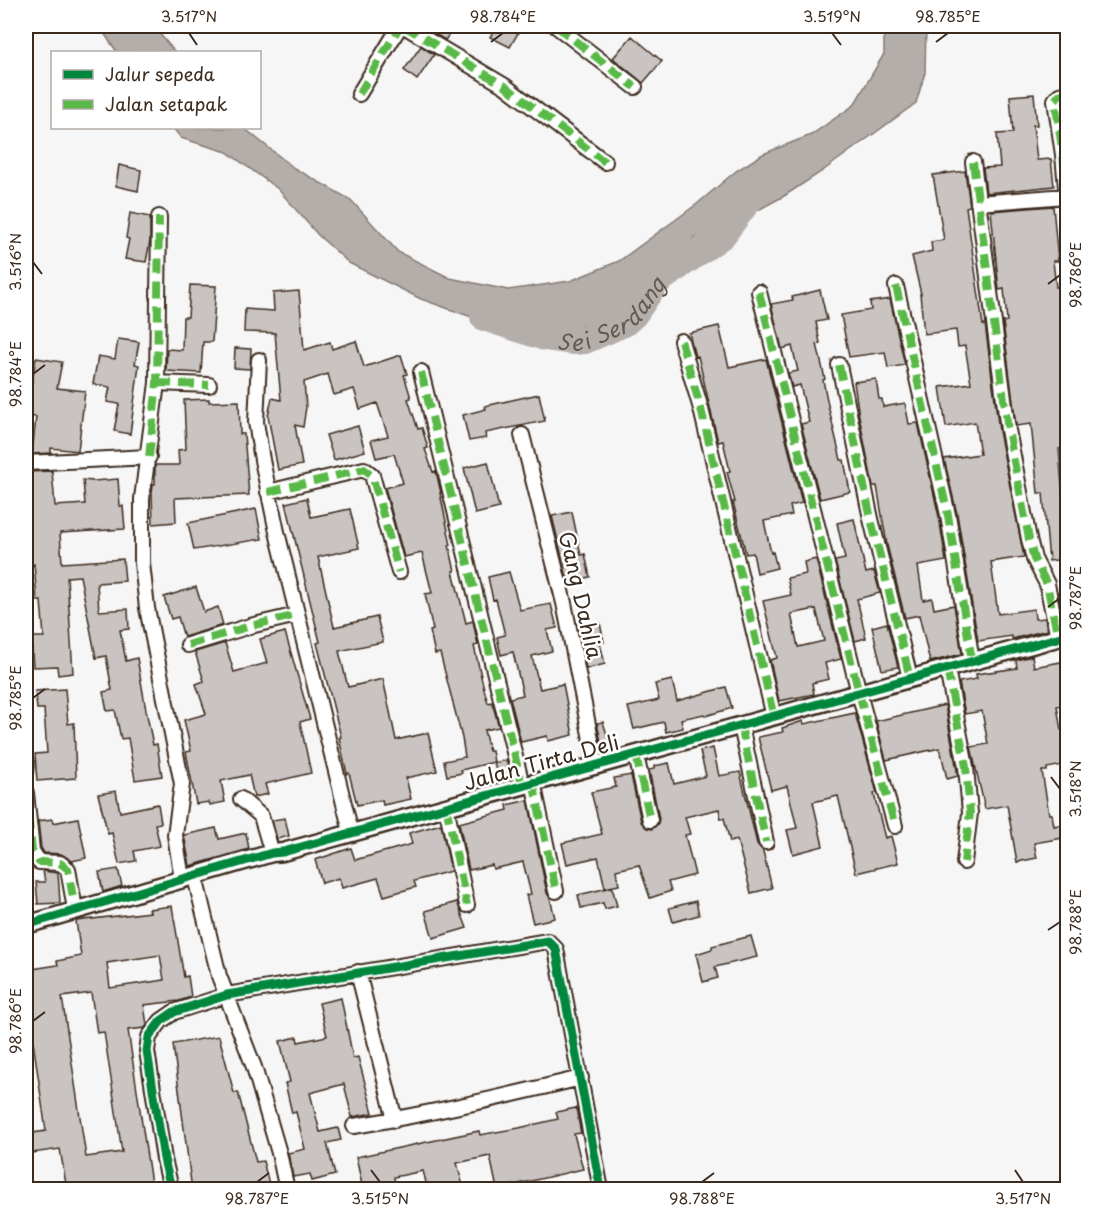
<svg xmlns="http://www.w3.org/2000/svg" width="1093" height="1215" font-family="'Playpen Sans',sans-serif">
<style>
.water{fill:#b4aeaa;stroke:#847972;stroke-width:1.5}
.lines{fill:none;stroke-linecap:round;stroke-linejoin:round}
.river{stroke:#b4aeaa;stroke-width:28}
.building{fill:#c9c3c1;stroke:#3b2a1e;stroke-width:1.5;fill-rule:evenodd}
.minor-casing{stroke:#3b2a1e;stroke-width:18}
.tertiary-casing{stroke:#3b2a1e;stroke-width:21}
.minor{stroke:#fff;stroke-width:14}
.tertiary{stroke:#fff;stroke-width:16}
.quiet{stroke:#58b947;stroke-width:8;stroke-dasharray:15 8;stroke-linecap:butt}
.cycleway-casing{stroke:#fff;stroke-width:13}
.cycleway{stroke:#00873e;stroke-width:9}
.ticks{fill:none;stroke:#3b2a1e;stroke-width:2}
.labels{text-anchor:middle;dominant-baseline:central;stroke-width:5;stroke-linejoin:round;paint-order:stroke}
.street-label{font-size:21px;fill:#3b2a1e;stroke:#fff}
.water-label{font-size:22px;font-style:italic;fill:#65584f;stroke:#fff}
.neatline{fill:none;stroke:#3b2a1e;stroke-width:2}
.ticks-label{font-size:15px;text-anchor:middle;fill:#3b2a1e}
</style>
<rect width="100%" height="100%" fill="#f7f6f6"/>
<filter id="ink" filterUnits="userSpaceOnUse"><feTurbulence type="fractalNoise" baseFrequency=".0167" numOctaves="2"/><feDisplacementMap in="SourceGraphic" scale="12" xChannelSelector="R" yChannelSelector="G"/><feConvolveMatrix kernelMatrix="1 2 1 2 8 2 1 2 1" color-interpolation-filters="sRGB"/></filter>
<g filter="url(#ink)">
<path class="water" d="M99 26H153L175 52H117Z
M884 26H926L925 73 916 103 824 170 784 196 736 222 694 237 663 290 614 319 559 332 497 326 421 299 349 263 318 235 278 189 227 152 181 138 173 128H244L294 168 351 200 398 252 450 278 508 290 570 281 619 261 697 204 736 171 763 154 811 135 854 105 884 54Z"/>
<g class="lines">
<path class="river" id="s1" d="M484 317 545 337 572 341 585 340 624 323 634 314 656 282 722 235 746 203 754 195"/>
</g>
<path class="building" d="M421 26H456L445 40Z
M496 26H522L510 47 490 37Z
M632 36 662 61 643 83 613 58Z
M421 46 434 55 417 80 404 70Z
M1034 94 1037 125H1033L1037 160 1051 159 1054 186 986 193 983 168 1000 167 997 134 1013 133 1010 96Z
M119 165 141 170 138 191 116 186Z
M965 171 970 206 966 207 983 325 985 324 999 431 1024 557 991 562 998 614 1034 609 1035 619 1045 618 1047 630 1012 639V636L978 641 957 514 944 459 980 454 975 422 946 427 940 387 971 383 965 346 958 347 956 330 924 334 920 294H921L912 256 932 251 931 242 944 240 933 175Z
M1053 206 1058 261H1053L1056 287 1060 286 1068 353V448L1059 449 1063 500H1066L1067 513H1065L1066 532H1062L1064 559 1049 561 1043 493H1038L1031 424 1016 426 1003 322 1007 321 1004 289 999 290 991 211Z
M130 213 150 217V241L146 262 125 259 129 239 126 238Z
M190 285 216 286 212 342H203L201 373 166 371 167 349 182 350 183 317H188Z
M820 290 827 320 816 322 820 343 817 344 825 379 823 380 828 405 841 460H844L850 492 820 499 801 424 809 422 800 385 792 387 788 373 798 371 792 346 782 349 771 304 793 300 792 297Z
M299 291 304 350 330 342 332 349 356 341 364 367 401 355 407 374 404 375 411 398 408 399 418 429 422 428 428 448 425 449 433 472 436 471 441 493H440L451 545H449L455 571H453L466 623 473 621 478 645 474 646 484 689 488 703 492 702 499 727 484 730 489 751H492L494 762 461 770 462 773 447 776 444 761 465 757 462 738 440 653 435 654 430 631 433 630 425 594 432 593 422 553 404 557 385 488 403 483 394 454 376 458 371 440 388 436 377 403 360 409 354 389 334 395 328 374 304 382 306 407 303 427 295 425 302 465 278 470 268 416 272 398 281 400 275 333 244 332 245 309 274 311 273 293Z
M890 299 905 365 888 368 885 352 849 357 841 315 871 310 870 302Z
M719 326 729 367 766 359 802 503 790 506 792 515 764 521 771 553 773 552 777 568 757 573 753 553 746 554 733 502H735L727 472 730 471 723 441 718 442 698 356 695 357 689 333Z
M118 339 139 342 135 364 139 365 130 434 114 431 119 404 107 402 110 387 93 384 98 356 115 359Z
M235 348 251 349 250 369 234 368Z
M36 358 62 362 57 388 85 391 78 451 51 448V453L32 454 36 417 26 416V391L30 392Z
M876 379 879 399H882L883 407 905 403 909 424 918 423 939 517 946 561 918 566 923 600 932 598 934 609 954 605 962 654 930 662 919 615 905 618 887 545 877 486H873L859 416 854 382Z
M539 394 545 421 485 433 486 438 469 441 463 415 486 409 485 406Z
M209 399V402L239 401 240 434H244L249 495 175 498 176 522 153 524 152 493 153 484H155V465H179L178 450 186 449 184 400Z
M358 426 365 451 334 460 326 435Z
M488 462 499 508 475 514 464 468Z
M52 471 55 506 85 504 83 480 93 481 118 479 120 506H123L125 529 60 533 62 563 123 559 125 581 97 583 99 611 128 609 129 629 120 630 126 661 137 658 146 710 153 745 157 744 162 776 135 780 128 738 121 739 115 710 107 711 103 692 112 690 106 656 96 658 80 576 67 577 73 673 58 675 57 666 33 667 31 637H44L41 601H37L34 564 31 565 29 534H27L26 508H28L26 472Z
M307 498 311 517 350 509 359 548 318 557 334 627 377 617 383 642 339 651 348 687 383 679 396 740 428 733 437 771 406 778 411 799 383 805 382 800 357 805 349 773 347 774 339 738 341 737 317 643 320 642 286 503Z
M256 509 262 539 194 550 188 523Z
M572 512 581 555 585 554 590 577 568 582 552 516Z
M854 519 866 573 874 571 880 593 857 599 866 638 855 641 835 561 845 559 837 523Z
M816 559 841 659 825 663 829 679 812 683 814 694 779 701 770 660 777 658 763 601 791 595 787 578 806 574 804 562ZM816 609 824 641 798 647 791 614Z
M509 572 520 610 551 604 557 628 547 630 552 651 532 656 540 689 563 684 573 735 548 741 547 736 521 742 510 698 523 695 513 652 501 655 497 637 505 635 496 599 493 600 488 577Z
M196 587 204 612 218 607 223 625 184 637 178 617 171 619 164 597Z
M1068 591V609H1061L1058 592Z
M600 623 604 642 600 643 605 664 586 669 578 628Z
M887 623 898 667 882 670 872 627Z
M285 632 310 719 300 722 311 773 265 784 268 794 254 797 249 775 221 781 225 802 210 805 209 802 196 804 186 752 191 751 184 720 206 714 196 684 204 681 195 652 225 643 234 672 267 663 260 639Z
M1032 656 1034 667 1061 662 1068 704 1057 706 1061 730 1068 729V764L1047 768V771H1042L1049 814H1052L1054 826 1068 823V837L1034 843 1037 858 1017 862 1007 805 985 809 971 747 988 744 982 711 965 714 959 682 977 679 976 674 1017 668 1016 660Z
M672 680 677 701 726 687 732 708 705 716 704 714 681 719 683 728 666 732 664 722 634 729 628 707 659 700 655 684Z
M65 689 68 724 74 723 76 778 37 781 35 754 47 753 44 709H37L35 691Z
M945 705 958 776 947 779 940 748 886 760 876 721Z
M855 713 877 793 874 794 885 838 891 836 898 863 856 873 838 796 813 802 823 846 793 854 787 830 797 828 787 786 771 790 758 737 783 732 782 728 803 721 804 724Z
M603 722 610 744 602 747 597 723Z
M713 748 719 776 740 772 757 844 763 851 772 888 751 893 737 840 730 842 724 818 721 819 719 809 685 817 690 834 685 835 695 875 668 882 671 891 650 898 639 865 616 870 619 885 605 888 598 857 567 864 562 843 602 834 591 792 616 787 614 778 631 775 641 822 647 828 652 829 658 823 659 819 649 770 654 769V766L669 763 674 784 706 776 700 751Z
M506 760 511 778 499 781 494 763Z
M116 791 120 812 158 804 161 823 155 824 160 846 134 851 136 861 119 864 112 833 108 834 98 794Z
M528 800 547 893 550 898 555 918 533 923 526 895 531 894 523 862 493 869 492 865 469 870 459 823 508 810 507 805Z
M78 818 86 858 72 861 61 854 44 853 41 848 38 821 52 819 53 823Z
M285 818 289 836 277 839 272 820Z
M441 824 451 871 414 881 416 887 384 896 378 878 342 888 339 878 322 883 315 860 351 848 355 860 412 844 409 833Z
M216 828 219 839 246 833 249 849 190 866 184 835Z
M118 869 122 886 103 892 99 872Z
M43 871 58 873 60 903 38 904 36 882H45Z
M612 887 617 906 605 909 603 903 581 908 578 895Z
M696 901 699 915 673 922 669 908Z
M457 902 467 928 433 938 425 911Z
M172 906 184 977 188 976 191 997 179 1001 144 1005 147 1025 145 1028 128 1030 152 1190H128L127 1185 97 1190H67L60 1149 26 1154V1134L46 1131 26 993V970L58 965 57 961 81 956 76 921 150 912 149 909ZM160 955 164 980 110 988 107 963ZM91 993 97 1033 104 1032 122 1152 86 1157 62 997Z
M751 936 757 957 715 967 718 978 703 982 696 954 712 949V946Z
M341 998 353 1058 358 1057 373 1113 352 1117 344 1084 310 1093 320 1132 338 1128 341 1140 327 1143 335 1175 312 1181 310 1174 293 1177 288 1153 305 1149 296 1112 292 1113 285 1083 290 1082 280 1041 297 1037 298 1042 327 1036 319 1003Z
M219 1036 234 1093 238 1092 256 1162 263 1161 269 1184 246 1190H192L173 1044Z
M576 1108 581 1133 574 1134 583 1169 497 1189 490 1156 457 1163 464 1190H428L423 1171 394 1177 396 1190H363L356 1157 479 1131 480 1135 519 1128 558 1119 556 1112Z"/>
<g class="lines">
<g class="minor-casing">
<path id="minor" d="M404 26 505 86 605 162
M556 26 635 87
M1068 93 1059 95 1055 100 1063 155 1068 209
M359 94 400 26
M973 162 1008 430 1029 539 1034 559 1047 584 1058 638
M978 203 1066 196
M159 217 157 383 142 499V563L147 608 182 784 175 835 182 879
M896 286 948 515 972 661
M759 292 859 693 895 826
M681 341 701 409 774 717
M259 360 256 422 262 460 277 532 351 832
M839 365 871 519 910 678
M421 372 522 785
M157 383 209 385
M522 435 564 603 596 765
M26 463 149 457
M268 492 364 469 372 475 399 572
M188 645 250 626 297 615
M947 669 966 767 970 813 964 862
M741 726 766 842
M636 755 650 820
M533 782 556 891
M26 793 32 851 39 862 60 863 68 869 75 909
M241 799 261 816 272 853
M446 806 467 905
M195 877 219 976 254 1067 279 1153 287 1190
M358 972 395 1120
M354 1126C430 1114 506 1096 581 1078
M173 1190 169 1180 164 1159 147 1051 149 1037 161 1021 174 1012 227 995 548 941 556 949 601 1190"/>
</g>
<g class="tertiary-casing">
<path id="tertiary" d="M26 925 272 853 283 852 1068 635"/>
</g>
<use href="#minor" class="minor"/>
<use href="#tertiary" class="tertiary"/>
<path class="quiet" d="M404 26 505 86 605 162
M556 26 635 87
M1068 93 1059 95 1055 100 1063 155 1068 209
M359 94 400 26
M973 162 1008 430 1029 539 1034 559 1047 584 1058 638
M896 286 948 515 972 661
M759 292 859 693 895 826
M681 341 701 409 774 717
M839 365 871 519 910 678
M421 372 522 785
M157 383 209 385
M149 457 157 383 159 217
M268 492 364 469 372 475 399 572
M188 645 250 626 297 615
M947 669 966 767 970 813 964 862
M741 726 766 842
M636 755 650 820
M533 782 556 891
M26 793 32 851 39 862 60 863 68 869 75 909
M446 806 467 905"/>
<g class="cycleway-casing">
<path id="cycleway" d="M26 925 272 853 283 852 1068 635
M173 1190 169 1180 164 1159 147 1051 149 1037 161 1021 174 1012 227 995 548 941 556 949 601 1190"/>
</g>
<use href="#cycleway" class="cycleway"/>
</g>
</g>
<path class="ticks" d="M189 33 197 45M832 33 841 45M491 42 503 33M936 42 948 33M33 262 42 274M1048 284 1060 275M33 374 45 365M1048 607 1060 598M33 698 45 689M1051 777 1060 789M1048 930 1060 922M33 1021 45 1012M371 1170 380 1182M1015 1170 1023 1182M257 1182 269 1173M702 1182 714 1173"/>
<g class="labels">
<g class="street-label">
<text transform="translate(582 595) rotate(77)">Gang Dahlia</text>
<text transform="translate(541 761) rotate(-15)">Jalan Tirta Deli</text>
</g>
<g class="water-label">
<text stroke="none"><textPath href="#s1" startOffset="140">Sei Serdang</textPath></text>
</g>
</g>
<rect width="1093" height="1215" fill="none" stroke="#fff" stroke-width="66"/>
<rect x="51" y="51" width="210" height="78" fill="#ffffff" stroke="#b1aaa5" stroke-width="1.5"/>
<rect x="63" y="70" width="30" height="9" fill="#00873e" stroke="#b1aaa5" stroke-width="1.5"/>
<text x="105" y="81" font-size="18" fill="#3b2a1e">Jalur sepeda</text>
<rect x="63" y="100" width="30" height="9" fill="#58b947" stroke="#b1aaa5" stroke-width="1.5"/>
<text x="105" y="111" font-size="18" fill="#3b2a1e">Jalan setapak</text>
<rect x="33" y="33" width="1027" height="1149" class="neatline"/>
<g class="ticks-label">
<text x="189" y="22">3.517°N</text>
<text x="503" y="22">98.784°E</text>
<text x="832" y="22">3.519°N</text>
<text x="948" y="22">98.785°E</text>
<text transform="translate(16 262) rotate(-90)" y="5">3.516°N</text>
<text transform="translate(1076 275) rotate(-90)" y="5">98.786°E</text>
<text transform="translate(16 374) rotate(-90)" y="5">98.784°E</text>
<text transform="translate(1076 598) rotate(-90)" y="5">98.787°E</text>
<text transform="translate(16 698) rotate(-90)" y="5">98.785°E</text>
<text transform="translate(1076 789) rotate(-90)" y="5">3.518°N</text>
<text transform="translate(1076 922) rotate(-90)" y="5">98.788°E</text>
<text transform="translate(16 1021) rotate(-90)" y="5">98.786°E</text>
<text x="257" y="1204">98.787°E</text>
<text x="380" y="1204">3.515°N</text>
<text x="702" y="1204">98.788°E</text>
<text x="1023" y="1204">3.517°N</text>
</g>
</svg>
